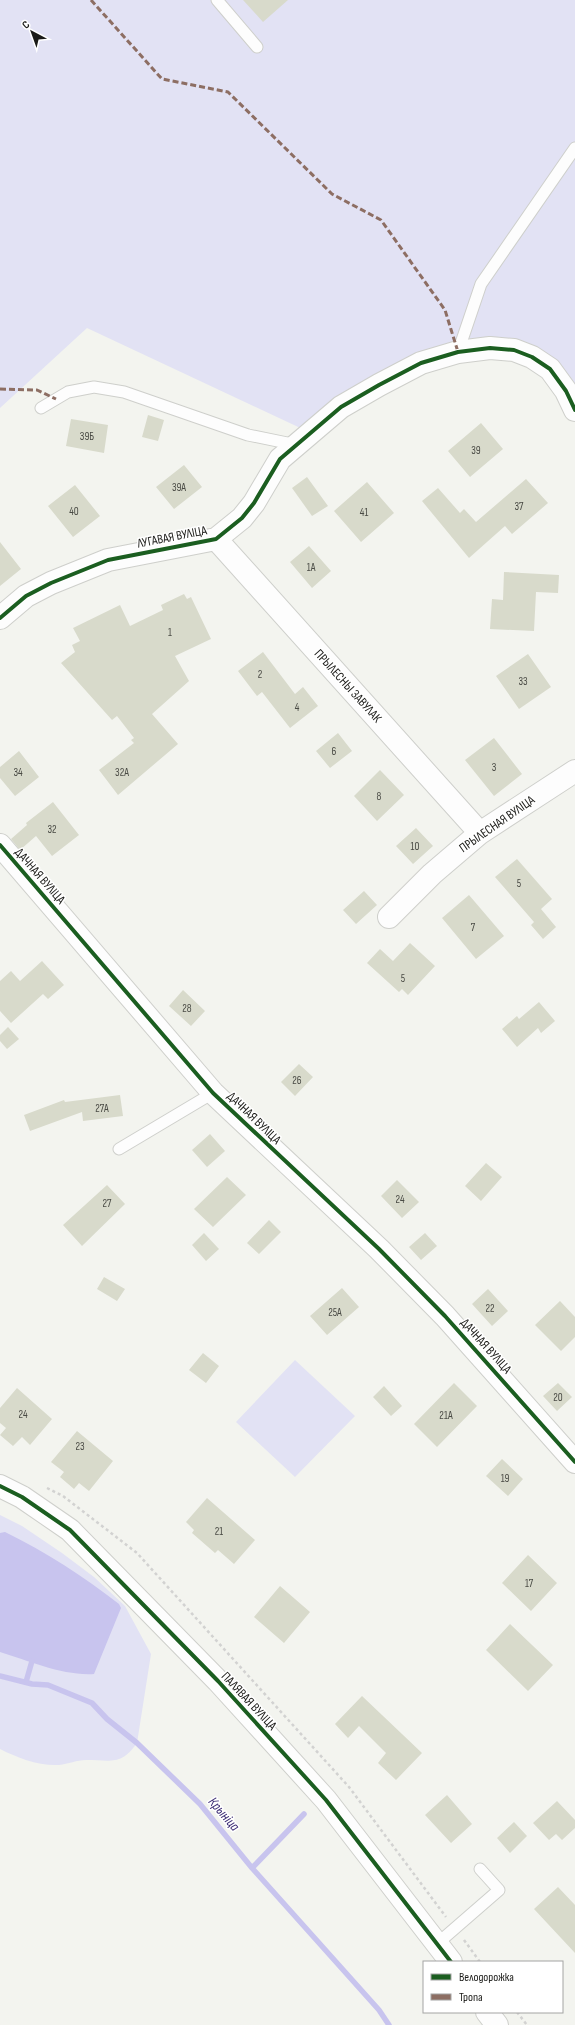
<svg xmlns="http://www.w3.org/2000/svg" width="575" height="2025" font-family="'Sofia Sans Condensed',sans-serif">
<style>
.green{fill:#e2e2f4}
.water{fill:#c8c4ee}
.lines{fill:none;stroke-linecap:round;stroke-linejoin:round}
.stream{stroke:#c8c4ee;stroke-width:5.5}
.building{fill:#d8dacb}
.lane-casing{stroke:#cecfcb;stroke-width:13}
.street-casing{stroke:#cecfcb;stroke-width:24}
.path{stroke:#d2d2d1;stroke-width:2.5;stroke-dasharray:3 3;stroke-linecap:butt}
.lane{stroke:#fdfdfd;stroke-width:11}
.street{stroke:#fdfdfd;stroke-width:22}
.quiet{stroke:#8d6e63;stroke-width:3;stroke-dasharray:6 3;stroke-linecap:butt}
.cycleway-casing{stroke:#fff;stroke-width:6}
.cycleway{stroke:#1b5e20;stroke-width:4}
.labels{text-anchor:middle;dominant-baseline:central;stroke-width:3;stroke-linejoin:round;paint-order:stroke}
.number-label{font-size:11px;fill:#4a4b45}
.street-label{font-size:13px;fill:#1b1b18;stroke:#fff}
.water-label{font-size:14px;font-style:italic;fill:#3d2e75;stroke:#fff}
</style>
<rect width="100%" height="100%" fill="#f3f4ef"/>
<path class="green" d="M0 0H575V391L532 357 458 352 311 433 87 328 0 408Z
M295 1360 355 1416 295 1477 236 1422Z
M0 1515 22 1526 62 1553 94 1577 125 1606 151 1654 137 1743C121 1766 111 1760 86 1760 77 1760 68 1764 59 1765 38 1766 18 1758 0 1749Z"/>
<path class="water" d="M5 1532C46 1552 83 1576 119 1604L121 1608 94 1674C63 1676 30 1661 0 1652V1533Z"/>
<g class="lines">
<path class="stream" d="M0 1676 32 1684 48 1685 92 1703 107 1719 137 1743 200 1804 252 1868 379 2010 389 2025
M26 1682 32 1661
M252 1868 304 1814"/>
</g>
<path class="building" d="M243 0H288L263 22Z
M148 415 164 420 158 441 142 437Z
M71 419 108 425 104 453 66 446Z
M481 423 503 449 470 477 448 451Z
M184 465 202 487 174 509 156 487Z
M307 477 328 506 312 516 292 488Z
M526 479 548 503 512 534 505 526 469 558 422 501 438 488 460 513 464 509 476 522Z
M367 482 394 513 361 542 334 511Z
M75 485 100 516 73 537 48 506Z
M0 542 21 569 0 586Z
M309 546 331 571 312 588 290 562Z
M504 572 559 575 558 593 536 592 534 631 490 629 492 599 503 600Z
M184 594 187 599 191 597 211 639 175 656 189 681 152 714 178 744 118 795 99 770 134 743 131 740 134 738 117 716 112 720 61 663 75 652 72 645 80 641 73 628 120 605 130 626 163 610 161 605Z
M263 652 295 694 303 687 318 706 290 728 262 692 257 696 238 671Z
M528 654 551 687 519 709 496 676Z
M338 733 352 751 330 768 316 751Z
M494 738 522 774 494 796 465 760Z
M19 751 39 777 15 796 0 778V767Z
M380 770 404 795 377 821 354 796Z
M53 802 79 835 52 856 36 836 20 850 11 839 27 825 26 823Z
M416 828 433 846 413 864 396 846Z
M517 859 552 899 541 909 556 927 543 939 531 925 534 922 495 877Z
M364 891 377 905 356 924 343 910Z
M469 895 504 936 476 959 442 918Z
M410 943 435 966 408 995 402 989 399 992 367 963 380 949 393 961Z
M42 961 64 985 48 999 43 994 11 1023 0 1011V981L11 971 20 981Z
M183 990 205 1011 191 1026 169 1006Z
M539 1002 555 1021 541 1033 538 1028 517 1047 502 1029 517 1016 519 1019Z
M8 1027 19 1039 7 1049 0 1041V1035Z
M299 1064 313 1077 295 1096 281 1082Z
M120 1095 123 1116 83 1121 82 1112 30 1131 24 1115 64 1100 65 1102Z
M210 1134 225 1151 207 1167 192 1150Z
M486 1163 502 1177 481 1201 465 1186Z
M227 1177 246 1195 213 1227 194 1209Z
M397 1180 419 1202 402 1218 381 1196Z
M107 1185 125 1204 82 1246 63 1225Z
M269 1220 281 1232 259 1254 247 1243Z
M204 1233 219 1249 206 1261 192 1245Z
M425 1233 437 1246 421 1260 409 1247Z
M104 1277 125 1289 117 1301 97 1289Z
M342 1288 359 1307 327 1335 310 1316Z
M488 1289 508 1311 492 1326 472 1304Z
M560 1301 575 1317V1337L561 1351 535 1325Z
M203 1353 219 1366 206 1383 189 1370Z
M454 1383 477 1406 437 1447 414 1424Z
M558 1383 572 1397 557 1411 543 1396Z
M384 1386 402 1406 391 1416 373 1397Z
M17 1388 52 1419 30 1445 22 1437 13 1446 0 1435 6 1428 0 1423V1408Z
M77 1431 113 1461 89 1491 79 1483 74 1489 60 1477 64 1472 51 1462Z
M502 1459 523 1479 508 1496 486 1476Z
M207 1498 255 1540 234 1564 218 1550 215 1553 192 1533 194 1530 186 1522Z
M528 1555 557 1583 531 1611 502 1583Z
M280 1586 310 1612 284 1643 254 1617Z
M510 1624 553 1665 528 1691 486 1650Z
M362 1696 422 1753 396 1780 378 1763 386 1753 359 1726 348 1738 335 1724Z
M447 1795 472 1824 451 1843 425 1815Z
M557 1801 575 1820V1828L562 1840 556 1834 549 1840 533 1823Z
M514 1822 527 1836 510 1853 497 1838Z
M558 1887 575 1905V1953L534 1909Z"/>
<g class="lines">
<g class="lane-casing">
<path id="lane" d="M217 0 257 47
M458 352 481 284 575 148
M41 408 68 392 94 387 124 392 248 435 297 445
M119 1149 213 1093
M438 1943 499 1890 480 1869"/>
</g>
<g class="street-casing">
<path id="street" d="M216 539 480 833
M0 618 26 596 51 583 108 560 216 539 242 518 254 503 280 459 341 407 379 385 421 363 458 352 490 348 514 350 532 357 550 369 566 391 575 410
M0 845 213 1093 379 1249 445 1316 575 1462
M389 917 432 874 480 833 575 771
M0 1486 22 1497 70 1530 218 1681 326 1800 451 1962
M487 2012 497 2025"/>
</g>
<path class="path" d="M47 1488 63 1496 137 1553 349 1787 446 1917
M464 1940 480 1962
M517 2012 527 2025"/>
<use href="#lane" class="lane"/>
<use href="#street" class="street"/>
<path class="quiet" d="M91 0 162 79 228 92 332 194 381 220 445 310 458 352
M0 389 37 390 56 399"/>
<g class="cycleway-casing">
<path id="cycleway" d="M0 618 26 596 51 583 108 560 216 539 242 518 254 503 280 459 341 407 379 385 421 363 458 352 490 348 514 350 532 357 550 369 566 391 575 410
M0 845 213 1093 379 1249 445 1316 575 1462
M0 1486 22 1497 70 1530 218 1681 326 1800 451 1962"/>
</g>
<use href="#cycleway" class="cycleway"/>
</g>
<g class="labels">
<g class="number-label">
<text x="87" y="436">39Б</text>
<text x="476" y="450">39</text>
<text x="179" y="487">39А</text>
<text x="519" y="506">37</text>
<text x="74" y="511">40</text>
<text x="364" y="512">41</text>
<text x="311" y="567">1А</text>
<text x="170" y="632">1</text>
<text x="260" y="674">2</text>
<text x="523" y="681">33</text>
<text x="297" y="707">4</text>
<text x="334" y="751">6</text>
<text x="494" y="767">3</text>
<text x="18" y="772">34</text>
<text x="122" y="772">32А</text>
<text x="379" y="796">8</text>
<text x="52" y="829">32</text>
<text x="415" y="846">10</text>
<text x="519" y="883">5</text>
<text x="473" y="927">7</text>
<text x="403" y="978">5</text>
<text x="187" y="1008">28</text>
<text x="297" y="1080">26</text>
<text x="102" y="1108">27А</text>
<text x="400" y="1199">24</text>
<text x="107" y="1203">27</text>
<text x="490" y="1308">22</text>
<text x="335" y="1312">25А</text>
<text x="558" y="1397">20</text>
<text x="23" y="1414">24</text>
<text x="446" y="1415">21А</text>
<text x="80" y="1446">23</text>
<text x="505" y="1478">19</text>
<text x="219" y="1531">21</text>
<text x="529" y="1583">17</text>
</g>
<g class="street-label">
<text transform="translate(172 537) rotate(-11)">ЛУГАВАЯ ВУЛІЦА</text>
<text transform="translate(348 686) rotate(48)">ПРЫЛЕСНЫ ЗАВУЛАК</text>
<text transform="translate(497 824) rotate(-35)">ПРЫЛЕСНАЯ ВУЛІЦА</text>
<text transform="translate(40 876) rotate(49)">ДАЧНАЯ ВУЛІЦА</text>
<text transform="translate(254 1118) rotate(44)">ДАЧНАЯ ВУЛІЦА</text>
<text transform="translate(486 1346) rotate(48)">ДАЧНАЯ ВУЛІЦА</text>
<text transform="translate(249 1701) rotate(47)">ПАЛЯВАЯ ВУЛІЦА</text>
</g>
<g class="water-label">
<text transform="translate(224 1814) rotate(49)">Крыніца</text>
</g>
</g>
<rect x="423" y="1961" width="140" height="52" fill="#ffffff" stroke="#a4a4a3"/>
<rect x="431" y="1974" width="20" height="6" fill="#1b5e20" stroke="#a4a4a3"/>
<text x="459" y="1981" font-size="12" fill="#1b1b18">Велодорожка</text>
<rect x="431" y="1994" width="20" height="6" fill="#8d6e63" stroke="#a4a4a3"/>
<text x="459" y="2001" font-size="12" fill="#1b1b18">Тропа</text>
<g transform="translate(32 32) rotate(319)" stroke="#ffffff" stroke-width="3" paint-order="stroke">
<path d="M0-3L7 15L0 10L-7 15Z" fill="#1b1b18"/>
<text y="-6" font-size="11" font-weight="bold" text-anchor="middle" fill="#1b1b18">С</text>
</g>
</svg>
